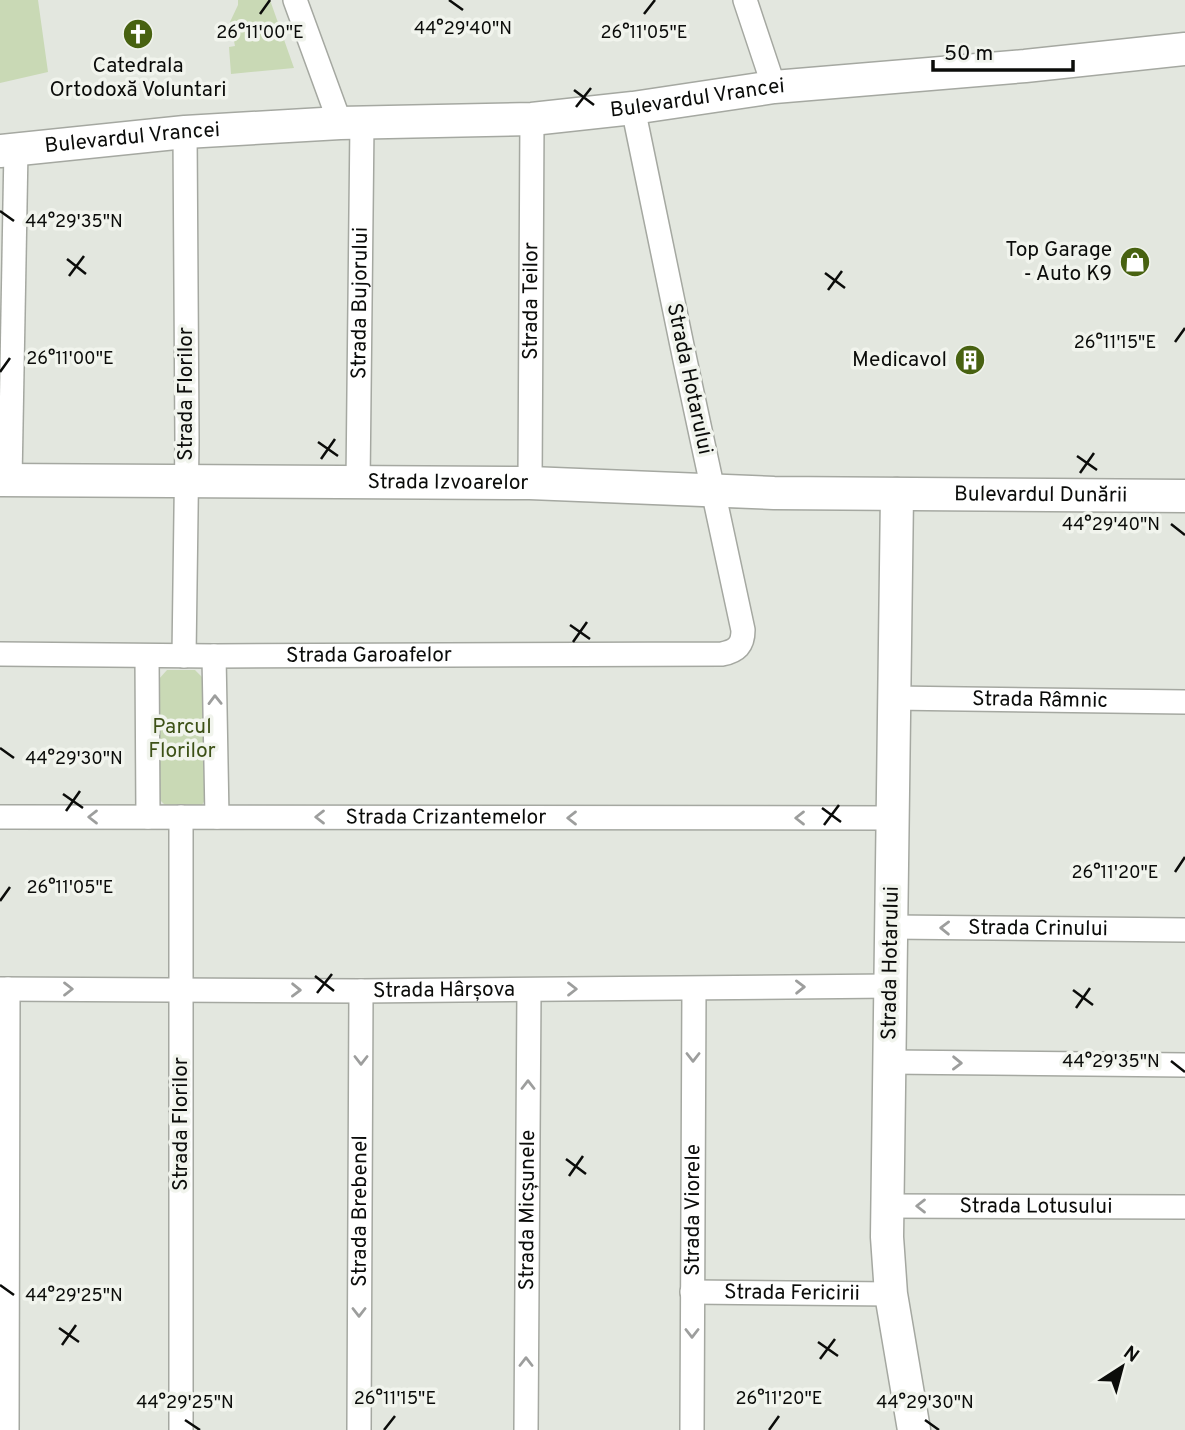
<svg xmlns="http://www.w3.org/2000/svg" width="1185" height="1430" font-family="Overpass,sans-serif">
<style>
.green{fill:#c9d9b5}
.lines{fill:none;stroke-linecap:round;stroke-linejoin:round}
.street-casing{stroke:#a5a8a1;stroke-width:26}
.secondary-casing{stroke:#a5a8a1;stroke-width:35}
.street{stroke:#fff;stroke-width:23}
.secondary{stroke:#fff;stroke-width:32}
.oneway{stroke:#9d9e9d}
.ticks{fill:none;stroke:#0b0c0a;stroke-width:2.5}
.labels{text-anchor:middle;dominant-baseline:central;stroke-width:7;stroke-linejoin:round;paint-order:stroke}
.poi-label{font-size:21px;fill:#0b0c0a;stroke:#f1f4ed;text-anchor:end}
.street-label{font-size:21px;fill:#0b0c0a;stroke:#f1f4ed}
.park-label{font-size:21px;fill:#3d5117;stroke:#f1f4ed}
.ticks-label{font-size:18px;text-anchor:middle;fill:#0b0c0a;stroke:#f1f4ed;stroke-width:7;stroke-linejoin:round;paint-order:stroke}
</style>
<rect width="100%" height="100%" fill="#e3e7df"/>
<path class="green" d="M0 0H38L48 72 0 83Z
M238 0H270L294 68 231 74 229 47 235 46 230 22 238 5Z
M167 670H195L204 679 206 799 199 809H169L160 800 158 680Z"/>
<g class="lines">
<g class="street-casing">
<g id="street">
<path d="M295 0 340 123"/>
<path d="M745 0 774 87"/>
<path d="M10 480 16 149"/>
<path id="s1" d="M358 483 362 123"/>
<path id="s2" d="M530 483 532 119"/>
<path id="s3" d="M0 654 214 656 722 654C737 651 743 645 743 630L685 360 633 108"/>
<path d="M147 656 148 817"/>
<path d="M184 656 187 441 185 132"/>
<path d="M214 656 217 817"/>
<path id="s4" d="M893 698 1185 702"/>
<path id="s5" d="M0 817 892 818"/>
<path d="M181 817V1430"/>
<path id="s6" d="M891 927 1185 930"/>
<path id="s7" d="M0 989 361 991 891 986"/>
<path d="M889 1062 1185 1065"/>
<path id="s8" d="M887 1206 1185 1207"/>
<path id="s9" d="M692 1292 891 1294"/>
<path d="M7 1430 8 989"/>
<path id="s10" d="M359 1430 361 991"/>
<path id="s11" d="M526 1430 529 990"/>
<path id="s12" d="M692 1430 694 989"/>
</g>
</g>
<g class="secondary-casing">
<g id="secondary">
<path id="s13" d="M0 151 185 132 340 123 532 119 633 108 774 87 1025 66 1185 49"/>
<path id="s14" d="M0 480 530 483 774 493 1185 496"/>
<path d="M897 494 887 1237 891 1294 914 1430"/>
</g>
</g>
<use href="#street" class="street"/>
<use href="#secondary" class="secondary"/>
</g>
<defs><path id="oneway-chevron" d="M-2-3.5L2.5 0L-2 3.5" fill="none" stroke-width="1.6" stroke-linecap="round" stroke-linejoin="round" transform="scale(1.75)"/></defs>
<g class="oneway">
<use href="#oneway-chevron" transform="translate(215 700) rotate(-91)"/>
<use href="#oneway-chevron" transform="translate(93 817) rotate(-180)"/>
<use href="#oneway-chevron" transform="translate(320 817) rotate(-180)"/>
<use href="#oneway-chevron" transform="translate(572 818) rotate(-180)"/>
<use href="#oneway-chevron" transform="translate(800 818) rotate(-180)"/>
<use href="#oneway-chevron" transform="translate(945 928) rotate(-179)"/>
<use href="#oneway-chevron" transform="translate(800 987) rotate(-1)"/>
<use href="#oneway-chevron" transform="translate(68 989)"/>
<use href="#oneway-chevron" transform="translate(572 989)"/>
<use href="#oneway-chevron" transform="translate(296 990) rotate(1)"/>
<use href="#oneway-chevron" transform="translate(693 1057) rotate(90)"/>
<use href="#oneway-chevron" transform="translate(361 1060) rotate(90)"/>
<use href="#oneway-chevron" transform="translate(957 1063) rotate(1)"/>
<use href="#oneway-chevron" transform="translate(528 1085) rotate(-90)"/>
<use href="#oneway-chevron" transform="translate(921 1206) rotate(-180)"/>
<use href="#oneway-chevron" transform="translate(359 1312) rotate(90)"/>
<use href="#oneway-chevron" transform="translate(692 1333) rotate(90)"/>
<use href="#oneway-chevron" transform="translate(526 1362) rotate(-90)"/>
</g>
<path class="ticks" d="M449 0 463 10M260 14 270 0M644 14 655 0M574 90 594 105M576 107 591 88M0 211 14 221M67 259 86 274M825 273 845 288M69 276 84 256M828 290 842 271M1175 342 1185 328M0 372 10 358M318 442 338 456M1077 456 1097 470M321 459 335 439M1080 473 1094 453M1171 524 1185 535M570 625 590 639M573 642 587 622M0 748 14 758M63 794 83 808M822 808 841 822M66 811 80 791M824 825 839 805M1175 872 1185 857M0 901 10 887M315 976 334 991M1073 990 1093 1005M317 993 332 974M1076 1008 1090 988M1171 1061 1185 1072M566 1159 586 1174M569 1176 583 1156M0 1285 14 1295M59 1328 79 1342M818 1342 838 1356M62 1345 76 1325M820 1359 835 1339M185 1420 200 1430M925 1420 939 1430M384 1430 395 1416M769 1430 779 1416"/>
<defs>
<g id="church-disc" transform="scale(1.575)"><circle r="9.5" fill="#486211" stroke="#f1f4ed"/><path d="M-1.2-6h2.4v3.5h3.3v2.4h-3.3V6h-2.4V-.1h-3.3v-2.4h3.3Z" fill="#fff"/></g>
<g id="shop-disc" transform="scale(1.575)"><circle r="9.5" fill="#486211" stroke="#f1f4ed"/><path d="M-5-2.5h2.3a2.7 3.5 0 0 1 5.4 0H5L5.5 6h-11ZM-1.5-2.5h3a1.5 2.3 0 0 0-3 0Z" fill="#fff"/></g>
<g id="building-disc" transform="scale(1.575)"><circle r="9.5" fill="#486211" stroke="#f1f4ed"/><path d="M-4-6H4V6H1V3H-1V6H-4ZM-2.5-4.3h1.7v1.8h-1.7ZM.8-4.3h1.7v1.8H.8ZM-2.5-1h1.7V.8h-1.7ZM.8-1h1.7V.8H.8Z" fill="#fff"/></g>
</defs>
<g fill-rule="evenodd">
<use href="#church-disc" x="138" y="34"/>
<use href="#shop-disc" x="1135" y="262"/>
<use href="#building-disc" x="970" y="360"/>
</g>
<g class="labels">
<g class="poi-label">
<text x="138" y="66" text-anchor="middle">Catedrala<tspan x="138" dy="24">Ortodoxă Voluntari</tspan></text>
<text x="1112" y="250">Top Garage<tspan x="1112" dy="24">- Auto K9</tspan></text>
<text x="947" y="360">Medicavol</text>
</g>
<g class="street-label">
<text stroke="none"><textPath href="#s13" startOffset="700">Bulevardul Vrancei</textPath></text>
<text stroke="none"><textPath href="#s13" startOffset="133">Bulevardul Vrancei</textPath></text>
<text stroke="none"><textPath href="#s2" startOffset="182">Strada Teilor</textPath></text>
<text stroke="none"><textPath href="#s1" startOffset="180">Strada Bujorului</textPath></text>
<text transform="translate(689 379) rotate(78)">Strada Hotarului</text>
<text transform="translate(186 394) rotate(-90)">Strada Florilor</text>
<text stroke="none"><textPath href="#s14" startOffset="448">Strada Izvoarelor</textPath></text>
<text stroke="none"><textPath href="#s14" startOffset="1041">Bulevardul Dunării</textPath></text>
<text stroke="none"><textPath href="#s3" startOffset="369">Strada Garoafelor</textPath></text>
<text stroke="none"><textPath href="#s4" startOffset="147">Strada Râmnic</textPath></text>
<text stroke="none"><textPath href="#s5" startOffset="446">Strada Crizantemelor</textPath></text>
<text stroke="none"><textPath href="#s6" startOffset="147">Strada Crinului</textPath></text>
<text transform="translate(891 963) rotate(-89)">Strada Hotarului</text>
<text stroke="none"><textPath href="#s7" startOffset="444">Strada Hârșova</textPath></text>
<text transform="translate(181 1124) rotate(-90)">Strada Florilor</text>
<text stroke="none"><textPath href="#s8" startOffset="149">Strada Lotusului</textPath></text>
<text stroke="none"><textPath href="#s12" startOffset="220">Strada Viorele</textPath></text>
<text stroke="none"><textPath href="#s11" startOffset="220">Strada Micșunele</textPath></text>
<text stroke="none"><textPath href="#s10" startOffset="219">Strada Brebenel</textPath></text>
<text stroke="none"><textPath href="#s9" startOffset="100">Strada Fericirii</textPath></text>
</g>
<g class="park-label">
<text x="182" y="727">Parcul<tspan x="182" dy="24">Florilor</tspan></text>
</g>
</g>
<g class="ticks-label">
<text x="463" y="34">44°29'40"N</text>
<text x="260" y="38">26°11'00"E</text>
<text x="644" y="38">26°11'05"E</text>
<text x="74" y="227">44°29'35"N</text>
<text x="1115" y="348">26°11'15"E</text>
<text x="70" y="364">26°11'00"E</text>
<text x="1111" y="530">44°29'40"N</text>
<text x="74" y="764">44°29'30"N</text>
<text x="1115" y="878">26°11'20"E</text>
<text x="70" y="893">26°11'05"E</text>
<text x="1111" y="1067">44°29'35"N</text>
<text x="74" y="1301">44°29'25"N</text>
<text x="395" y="1404">26°11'15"E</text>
<text x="779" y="1404">26°11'20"E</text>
<text x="185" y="1408">44°29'25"N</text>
<text x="925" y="1408">44°29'30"N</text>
</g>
<g transform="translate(1122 1367) rotate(36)" stroke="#f1f4ed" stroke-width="5" paint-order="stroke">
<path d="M0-5L12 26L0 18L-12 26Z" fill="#0b0c0a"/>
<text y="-10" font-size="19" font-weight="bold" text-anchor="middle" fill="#0b0c0a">N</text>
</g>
<path d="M933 60v10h140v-10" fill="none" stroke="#0b0c0a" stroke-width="3.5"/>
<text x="944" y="60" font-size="21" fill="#0b0c0a" stroke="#f1f4ed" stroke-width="5" paint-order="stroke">50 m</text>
</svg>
